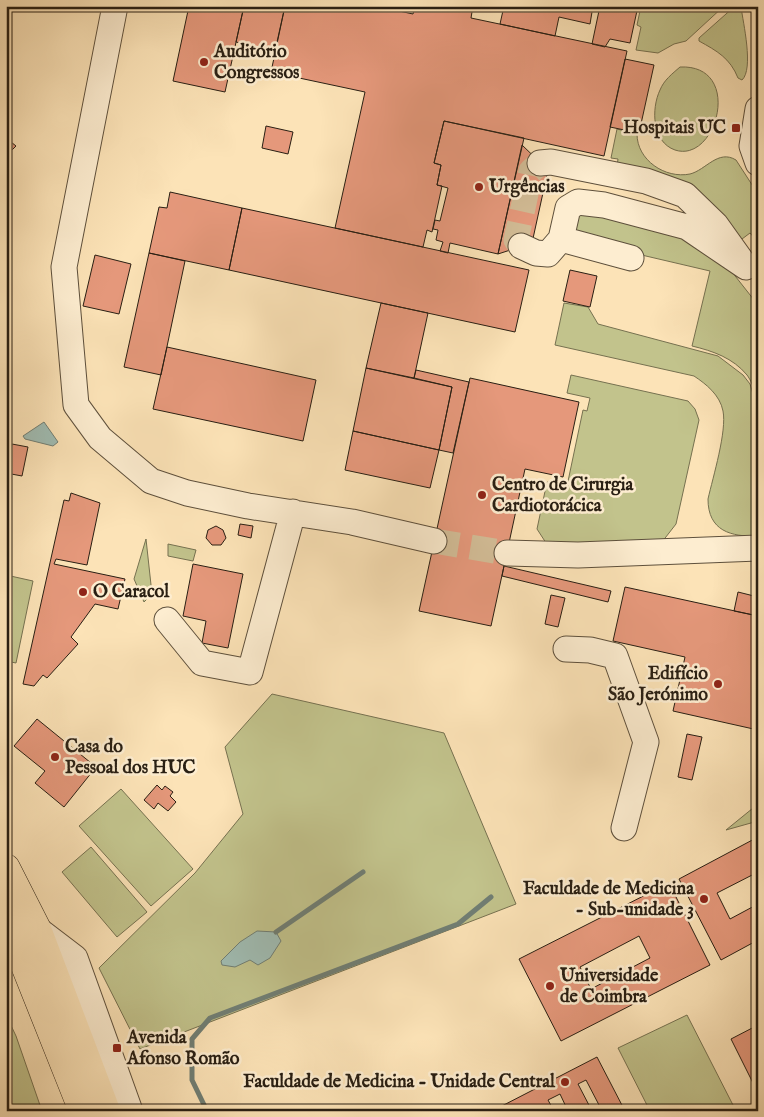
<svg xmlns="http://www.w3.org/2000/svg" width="764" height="1117" font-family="'IM FELL English',serif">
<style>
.green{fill:#c2c38c;stroke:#767150}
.water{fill:#a0bdb4;stroke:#707e74}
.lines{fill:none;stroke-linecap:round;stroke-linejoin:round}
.stream{stroke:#707e74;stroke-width:5}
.building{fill:#e5987b;stroke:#291f13;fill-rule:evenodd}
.minor-tunnel{stroke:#d2bc96;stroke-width:25;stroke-dasharray:25 12;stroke-linecap:butt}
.minor-casing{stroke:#5e503c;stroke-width:27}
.major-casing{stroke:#291f13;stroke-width:29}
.minor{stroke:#fdedd0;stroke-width:25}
.major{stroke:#fce3b7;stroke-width:28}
.poi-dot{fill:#8f2418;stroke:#fdedd0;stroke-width:2}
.labels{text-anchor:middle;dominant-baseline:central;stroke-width:5;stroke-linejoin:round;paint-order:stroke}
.poi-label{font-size:18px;font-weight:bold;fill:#291f13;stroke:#fdedd0;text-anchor:start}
</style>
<rect width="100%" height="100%" fill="#fce3b7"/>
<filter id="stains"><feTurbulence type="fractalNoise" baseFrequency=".004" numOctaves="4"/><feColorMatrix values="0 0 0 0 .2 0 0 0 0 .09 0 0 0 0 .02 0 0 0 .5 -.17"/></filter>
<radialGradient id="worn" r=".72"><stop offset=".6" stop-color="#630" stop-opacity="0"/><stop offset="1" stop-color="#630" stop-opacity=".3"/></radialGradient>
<path class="green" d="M641 6H724L686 41 674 44 658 53 636 50 641 27 637 25Z
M735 6 741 7C743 22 754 69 742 80L738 78C730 58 717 51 699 41V38Z
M680 67C744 64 717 164 675 150 652 142 651 109 660 90 664 80 672 74 680 67Z
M617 129 637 134C637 160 665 179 690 174 706 170 718 149 736 160L758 194V242L750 233 738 242 617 166 618 159 611 158Z
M582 212 677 234 732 272 758 305 756 391C753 388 751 380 747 375 733 358 713 351 692 346L710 271 586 242 573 231 576 217Z
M564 303 588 307 598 324 718 356 743 375 750 384 753 394H756L753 435 758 454V536C731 537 708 531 708 499 713 477 727 431 723 411 720 395 706 384 694 376L555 345Z
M571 375 688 401 695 409 699 420 676 524 662 542 548 546 537 529 547 482 567 486 583 410 587 411 590 398 567 393Z
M146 539 152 594 144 602 134 579Z
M168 544 196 550 193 561 168 556Z
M6 575 33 581 16 663 6 661Z
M272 694 444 733 516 904 140 1049 99 968 195 873 243 814 225 747Z
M121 789 193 869 151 906 79 826Z
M758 804V821L726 830Z
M91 847 147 912 117 937 62 872Z
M6 1015 16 1036 42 1111H6Z
M687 1015 734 1107 726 1111H650L618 1048Z"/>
<path class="water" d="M44 422 58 442 53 446 25 439 23 436Z
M257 931 276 932 281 941 270 958 258 965 250 960 235 967 222 965 221 961 240 942Z"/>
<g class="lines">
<path class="stream" d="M276 932 363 872
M207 1111 192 1080V1039L210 1018 458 924 491 897"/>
</g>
<path class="building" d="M189 6H244L225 92 173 81Z
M244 6H285L275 51 236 42Z
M285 6H376L413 14 415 6H473L471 18 627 51 604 156 444 121 434 163 441 165 437 185 442 186 432 232 427 230 423 247 335 228 365 92 271 72Z
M504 6H593L590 24 559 17 555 36 500 24Z
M600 6H638L630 43 610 39 605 47 592 44Z
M625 59 654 65 639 133 610 127Z
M444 121 524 138 498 254 450 243 448 253 440 251 443 242 436 240 438 230 433 229 435 220 440 221 448 188 437 185 441 165 434 163Z
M266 126 293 132 288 154 262 148Z
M6 138 16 146 6 156Z
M522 145 548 170 532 243 498 254Z
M170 192 242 208 229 270 149 253 159 207 167 208Z
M242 208 529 270 515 332 229 270Z
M149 253 185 261 161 375 124 367Z
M95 255 131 264 119 314 83 306Z
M570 270 597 276 590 307 563 301Z
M381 303 428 313 414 378 366 368Z
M167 347 316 380 303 441 153 409Z
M366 368 452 387 439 450 353 431Z
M416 370 469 382 453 453 439 450 452 387 414 378Z
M470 378 579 402 563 477 525 469 491 626 419 611Z
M353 431 439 450 430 488 345 470Z
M12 444 28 447 22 476 6 473Z
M71 493 100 503 87 565 56 559 54 564 125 579 118 609 95 604 71 637 78 644 47 678 43 675 34 686 23 684 64 500 69 501Z
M240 524 253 526 251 538 238 535Z
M216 526 223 530 226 538 221 545H212L206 538 208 530Z
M193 564 243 574 228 648 202 643 206 621 183 616Z
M504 566 611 591 608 602 502 576Z
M625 587 758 616V730L673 711 685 657 613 641Z
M738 592 758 597V616L734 611Z
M551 595 565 598 558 627 545 624Z
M37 719 96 767 64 807 35 783 45 771 14 746Z
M687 734 702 737 692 780 678 777Z
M157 785 162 790 165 786 173 792 170 796 176 802 168 811 158 803 154 809 144 800Z
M758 837V872L717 893 730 919 758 904V940L721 960 679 879Z
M669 883 710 965 561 1041 519 959ZM639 936 650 958 591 989 580 967Z
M758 1025V1089H756L731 1039Z
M597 1057 625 1111H568L560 1094 548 1100 554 1111H499L498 1108ZM586 1080 599 1105 591 1109 578 1084Z"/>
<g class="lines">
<path class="minor-tunnel" d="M521 246 516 240 531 171 540 163
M434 541 507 553"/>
<g class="minor-casing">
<path id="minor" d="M115 6 64 267 76 405 100 438 151 481 187 493 248 506 352 522 434 541
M758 109 752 146 758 163
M561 239 631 258
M521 246 536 253 548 254 561 239 568 208 578 202 604 205 687 227 746 267 716 225 685 195 646 181 551 162 540 163
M507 553 578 555 758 548
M167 620 202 663 250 672 293 512
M566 649 590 650 615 656 646 742 624 828
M37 929 75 958 130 1111"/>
</g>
<g class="major-casing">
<path id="major" d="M6 868 37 929 106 1111
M6 918 83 1111"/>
</g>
<use href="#minor" class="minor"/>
<use href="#major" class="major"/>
</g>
<g class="poi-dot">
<circle cx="204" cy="62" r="5"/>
<rect x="731" y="123" width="10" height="10" rx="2.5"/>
<circle cx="479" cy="187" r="5"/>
<circle cx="482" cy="495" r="5"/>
<circle cx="83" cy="592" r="5"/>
<circle cx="718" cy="684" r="5"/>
<circle cx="55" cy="757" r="5"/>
<circle cx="704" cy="899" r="5"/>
<circle cx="550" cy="986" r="5"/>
<rect x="112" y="1043" width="10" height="10" rx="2.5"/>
<circle cx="565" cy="1082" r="5"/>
</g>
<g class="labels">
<g class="poi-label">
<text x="214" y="52">Auditório<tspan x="214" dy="21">Congressos</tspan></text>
<text x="726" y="128" text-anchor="end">Hospitais UC</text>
<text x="489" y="187">Urgências</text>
<text x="492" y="485">Centro de Cirurgia<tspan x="492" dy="21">Cardiotorácica</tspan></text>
<text x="93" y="592">O Caracol</text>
<text x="708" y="674" text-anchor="end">Edifício<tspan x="708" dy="21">São Jerónimo</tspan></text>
<text x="65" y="747">Casa do<tspan x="65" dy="21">Pessoal dos HUC</tspan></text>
<text x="694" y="889" text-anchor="end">Faculdade de Medicina<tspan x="694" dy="21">- Sub-unidade 3</tspan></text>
<text x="560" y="976">Universidade<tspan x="560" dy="21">de Coimbra</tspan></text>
<text x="127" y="1038">Avenida<tspan x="127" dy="21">Afonso Romão</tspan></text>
<text x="555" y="1082" text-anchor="end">Faculdade de Medicina - Unidade Central</text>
</g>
</g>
<rect width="764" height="1117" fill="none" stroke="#fce3b7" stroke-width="25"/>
<rect x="8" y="8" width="749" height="1102" fill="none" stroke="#291f13" stroke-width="2.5"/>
<rect x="12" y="12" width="739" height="1092" fill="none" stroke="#291f13"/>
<rect width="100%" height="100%" filter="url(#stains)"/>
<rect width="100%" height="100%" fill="url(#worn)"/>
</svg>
